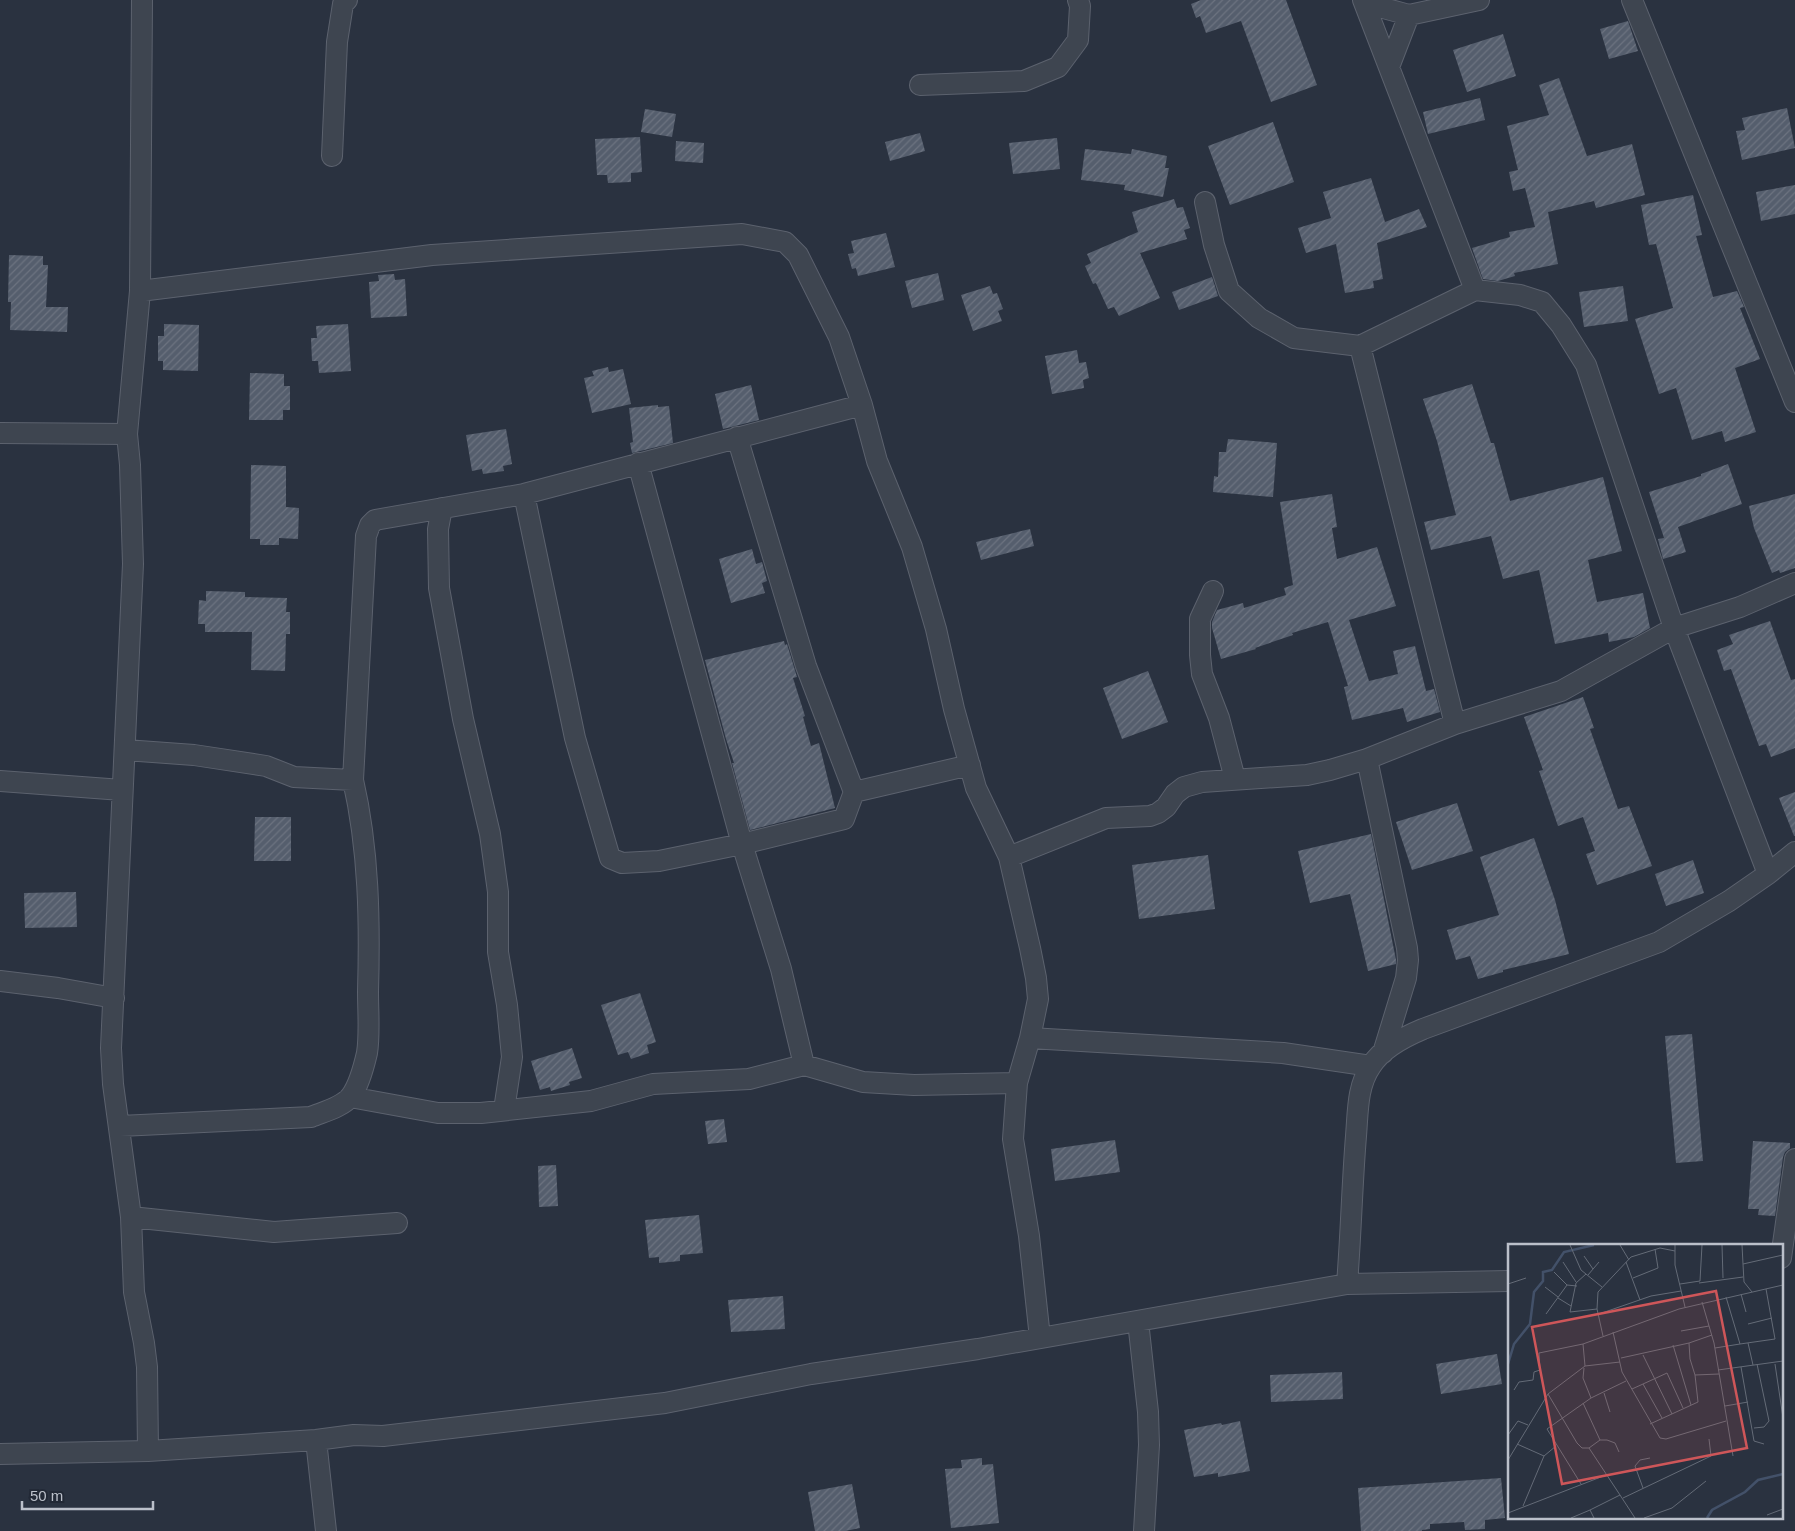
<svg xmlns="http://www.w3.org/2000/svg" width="1795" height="1531" font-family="Arial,sans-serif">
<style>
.building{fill:url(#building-hatch)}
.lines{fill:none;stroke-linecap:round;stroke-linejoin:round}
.minor-casing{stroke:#5c626e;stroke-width:22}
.minor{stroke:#3e4550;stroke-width:20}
.inset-river{fill:none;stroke:#435169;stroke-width:2.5}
.inset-road{fill:none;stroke:#646b77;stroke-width:1}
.view{fill:#ce5659;fill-opacity:0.15;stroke:#ce5659;stroke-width:2.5}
.inset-edge{fill:none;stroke:#bbc0ca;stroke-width:2.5}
</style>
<defs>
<pattern id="building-hatch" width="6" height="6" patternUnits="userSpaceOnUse" patternTransform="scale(1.25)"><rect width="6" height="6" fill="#555e6d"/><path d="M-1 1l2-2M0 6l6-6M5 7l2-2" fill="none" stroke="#6c7380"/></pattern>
</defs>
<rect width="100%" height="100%" fill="#2a3240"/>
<path class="building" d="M1201 0H1286L1317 85 1271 102 1241 21 1206 33 1200 16 1196 18 1191 4Z
M1628 21 1638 51 1609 59 1600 29Z
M1503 34 1516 76 1467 92 1453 50Z
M1559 78 1587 156 1632 144 1645 195 1596 208 1594 201 1548 212 1558 264 1514 273 1515 276 1498 281 1483 279 1472 248 1510 237 1509 232 1535 227 1525 188 1513 191 1509 172 1518 170 1507 126 1549 115 1539 85Z
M1480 98 1485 120 1428 134 1423 112Z
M1787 108 1795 148 1742 160 1736 131 1745 130 1742 118Z
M645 109 676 114 672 137 641 132Z
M1273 122 1294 182 1230 205 1208 146Z
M920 133 925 151 890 161 885 142Z
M640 137 642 172 631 173V182L608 183 607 175H597L595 139Z
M1057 138 1060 169 1013 174 1009 143Z
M676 141 704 143 703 163 675 161Z
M1085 149 1131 154 1132 149 1167 156 1165 168H1169L1163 197 1124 190 1125 185 1081 180Z
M1371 178 1385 222 1419 209 1427 227 1377 243 1383 279 1373 281 1374 288 1345 293 1336 244 1306 253 1298 228 1331 218 1323 192Z
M1795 185V214L1761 221 1756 192Z
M1693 195 1702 235 1696 236 1713 297 1737 291 1744 307 1740 308 1760 359 1735 368 1756 432 1725 442 1722 431 1692 440 1676 388 1659 394 1635 319 1673 308 1656 244 1649 245 1641 205Z
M1174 199 1177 208 1183 207 1190 228 1184 230 1187 239 1140 253 1160 298 1119 316 1114 307 1108 309 1096 283 1093 284 1085 266 1091 263 1087 254 1138 232 1132 212Z
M886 233 895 267 858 276 856 268 852 269 848 254 854 253 851 241Z
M9 255 43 256V265H48L46 307H68L67 332 10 330 11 302H8Z
M938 273 944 300 912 308 905 281Z
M394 274 395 280 405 279 407 316 371 318 369 282 379 281 378 275Z
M1212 277 1218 296 1179 310 1172 292Z
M990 286 993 294 997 293 1003 309 998 311 1002 321 973 331 961 295Z
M1623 286 1628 321 1584 327 1579 292Z
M164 324 199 325 198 371 163 370V361H158V336H164Z
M348 324 351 371 319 373 318 361H312L311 338H317L316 326Z
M1077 350 1079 363 1086 362 1089 378 1083 380 1084 388 1052 394 1045 356Z
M608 367 609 372 623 369 631 404 592 413 584 378 594 376 592 371Z
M250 373 284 374V386H290V410H283V420H249Z
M1472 384 1491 443H1494L1510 501 1603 477 1622 551 1588 560 1597 602 1643 593 1650 628 1634 637 1609 642 1608 633 1555 644 1539 570 1503 579 1491 536 1431 550 1424 522 1456 515 1437 441 1423 399Z
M751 385 759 420 723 429 715 394Z
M658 405V407L669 406 673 443 632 453 630 443 633 442 629 408Z
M506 429 512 464 503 466 504 471 483 474 482 469 472 471 466 435Z
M1228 439 1277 443 1273 497 1213 492 1214 476 1218 477 1219 452H1226Z
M1728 464 1742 504 1678 527 1686 552 1663 559 1658 539 1664 538 1649 492 1701 476V474Z
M251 465 286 466V507L299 508 298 539 279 538V545H260V539H250Z
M1332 494 1337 527 1332 528 1337 559 1377 547 1396 606 1349 620 1369 681 1398 674 1393 651 1415 646 1426 691 1434 689 1440 712 1407 722 1403 708 1352 720 1344 687 1348 686 1328 622 1292 633 1293 635 1255 648 1256 649 1221 659 1212 628V622L1217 610 1243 603 1244 608 1286 595 1284 588 1293 585 1280 502Z
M1795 494V568L1780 573 1779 570 1772 573 1754 528 1749 506Z
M1030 529 1034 546 981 560 976 542Z
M752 549 756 564 762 562 767 581 762 583 765 593 731 603 719 559Z
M206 591 245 592V597L287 598 286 612H290V634H286L285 671 251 670 252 632H205V624H198L199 600 206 601Z
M1770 621 1791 680 1795 679V748L1771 757 1766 744 1759 746 1731 669 1724 671 1717 650 1733 644 1729 635Z
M784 641 785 645 787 644 797 677 793 678 805 716 803 717 811 746 819 743 835 808 750 830 732 763H734L726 739 705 660Z
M1148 671 1168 722 1122 739 1103 688Z
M1583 697 1594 728 1590 729 1618 809 1629 806 1652 866 1597 885 1586 854 1595 851 1583 817 1558 826 1539 771 1543 770 1524 717Z
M1795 792V836H1794L1779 798Z
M1457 803 1473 851 1412 870 1396 822Z
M255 817H291V861H254Z
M1371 834 1396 960V964L1368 971 1350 894 1310 903 1298 851Z
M1534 838 1555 900 1569 954 1503 970V972L1478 979 1470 956 1456 960 1447 930 1499 915 1480 857Z
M1208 855 1215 909 1139 919 1132 865Z
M1693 860 1704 893 1666 906 1655 874Z
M76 892 77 927 25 928 24 893Z
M640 993 656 1042 647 1045 649 1053 631 1059 628 1052 618 1055 601 1005Z
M1692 1034 1703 1161 1676 1163 1665 1036Z
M572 1048 582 1078 569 1082 570 1085 551 1091 550 1087 540 1090 531 1061Z
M724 1119 727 1142 708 1144 705 1121Z
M1115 1140 1120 1172 1055 1181 1051 1149Z
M1753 1141 1790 1143V1148L1785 1152 1783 1157 1775 1216 1758 1215 1759 1209H1748Z
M556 1165 558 1206 539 1207 538 1166Z
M699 1215 703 1253 680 1255V1261L659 1263V1257L649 1258 645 1220Z
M783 1296 785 1329 731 1332 728 1300Z
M1497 1354 1502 1384 1441 1394 1436 1364Z
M1342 1372 1343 1399 1271 1402 1270 1375Z
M1240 1421 1250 1471 1218 1477V1473L1194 1477 1184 1430 1221 1423 1222 1425Z
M982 1458V1465L993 1464 999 1523 951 1528 945 1469 962 1468 961 1460Z
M1501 1478 1505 1518 1485 1520V1529L1465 1530 1464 1522 1430 1524V1529L1422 1530V1531H1361L1358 1488Z
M852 1484 860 1528 845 1531H815L808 1492Z"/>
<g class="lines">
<g class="minor-casing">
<path id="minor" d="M142 0 140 291 127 434 130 465 133 564 111 1048 113 1084 131 1217 134 1292 144 1343 147 1367 148 1451
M1363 0 1475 290 1520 295 1542 302 1561 325 1586 365 1674 628 1768 874
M1632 0 1795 402
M1365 3 1409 15 1479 0
M1389 67 1409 15
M920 85 1024 81 1058 67 1078 40 1080 6 1078 0
M332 156 337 42 343 4 347 0
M1205 202 1214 245 1229 291 1259 318 1294 338 1360 346 1475 290
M140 291 432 255 742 234 785 242 798 255 839 337 862 405 877 461 912 547 936 629 954 709 976 788 1009 857 1030 948 1036 978 1038 999 1030 1038 1017 1083 1013 1139 1029 1236 1040 1338
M1360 346 1455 724
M0 433 127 434
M737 437 806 666 854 792 970 765
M638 463 742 844 781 969 804 1065
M524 494 575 738 610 858 622 863 659 861 742 844 844 819 854 792
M442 508 438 529 439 588 463 719 490 834 498 892V952L507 1005 512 1057 504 1110
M1213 591 1200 619V655L1202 674 1219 718 1235 779
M353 780 366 536 370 525 375 520 524 494 862 405
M0 781 122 790
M1009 857 1106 818 1150 816 1158 813 1166 807 1175 794 1184 787 1202 782 1307 775 1330 770 1367 759
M0 981 58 988 114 998
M1030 1038 1283 1053 1371 1066
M1383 1053 1406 978 1408 960 1407 948 1367 759 1455 724 1561 691 1674 628 1740 607 1795 583
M350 1097 438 1113H481L591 1101 653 1084 749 1079 804 1065 863 1082 914 1085 1017 1083
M120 1126 311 1117C323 1112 343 1107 351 1096 359 1085 364 1066 367 1053 370 1034 368 1012 368 992 370 922 369 850 353 780L294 777 266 766 194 755 125 750
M131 1217 274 1232 397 1223
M1781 1258 1795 1159
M1347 1284 1509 1281
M1138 1321 1148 1412 1149 1445 1144 1531
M316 1440 326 1531
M0 1454 148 1451 316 1440 354 1435 383 1436 665 1403 811 1374 978 1349 1347 1284C1351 1234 1352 1185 1356 1136 1358 1112 1357 1086 1371 1066 1382 1048 1404 1037 1423 1029L1659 942 1729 901 1768 874 1795 852"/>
</g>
<use href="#minor" class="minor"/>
</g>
<g transform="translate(1508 1244)">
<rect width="275" height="275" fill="#2a3240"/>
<path class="inset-river" d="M0 120 6 100 22 80 26 48 35 37V28L44 26 56 8 86 1M199 274 204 266 237 248 250 236 275 230"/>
<path class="inset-road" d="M62 1 73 26 94 43M112 1 121 16M167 1V21L177 63M214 1 215 34M234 1 235 20M76 12 85 25M55 18 68 38M118 18 132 56M46 28 59 41M78 30 68 39 62 68 89 65 95 92M80 31 91 18M125 34 150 24 147 5M191 39 235 33M0 40 18 34M172 40 192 37 194 1M37 43 50 53M244 48 236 38 235 20 275 11M233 50 238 68M218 53 232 100 267 95 258 45M50 54 63 62M194 58 206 99 225 212M89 65 90 48 123 13 152 4 167 7M38 70 59 41 69 42M91 70 143 52 173 47M240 80 264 74M173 87 201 82M105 88 114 128 152 194 158 195 218 177M204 91 181 99 182 115 187 131 211 130M240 99 245 121M165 101 183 161M207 104 232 100M135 111 164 170M113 114 181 99M267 120 275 174M77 122 112 118M233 123 246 197 256 200M210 126 275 117M135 140 159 129 175 164M124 145 135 140 154 174M6 146 11 138 25 136 26 128 32 126 31 109 75 100M96 149 102 168M40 150 69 199 74 204H81L112 251M83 154 118 137M75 159 92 196M217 162 240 158M142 180 190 158 187 131M246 184 256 183 261 177 249 120M0 191 10 177 20 181M9 200 36 212M81 204 92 196H99L107 199 111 208M0 216 40 150 77 122 75 100 171 65 275 41M73 240 39 185 83 154 75 134 76 124M135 244 127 222 132 216 142 214M115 254 203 212 201 195M15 262 36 212 48 202M82 266 112 251 127 274M0 269 98 231M259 271 275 265M63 274 82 266 86 274M136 274 164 264 198 237"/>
<path class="view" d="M208 47 239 204 54 240 24 83Z"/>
<rect width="275" height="275" class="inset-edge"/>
</g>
<path d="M22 1501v8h131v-8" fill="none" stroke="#bbc0ca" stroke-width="2.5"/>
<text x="30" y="1501" font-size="15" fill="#bbc0ca" stroke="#222936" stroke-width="4" paint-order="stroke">50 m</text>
</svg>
